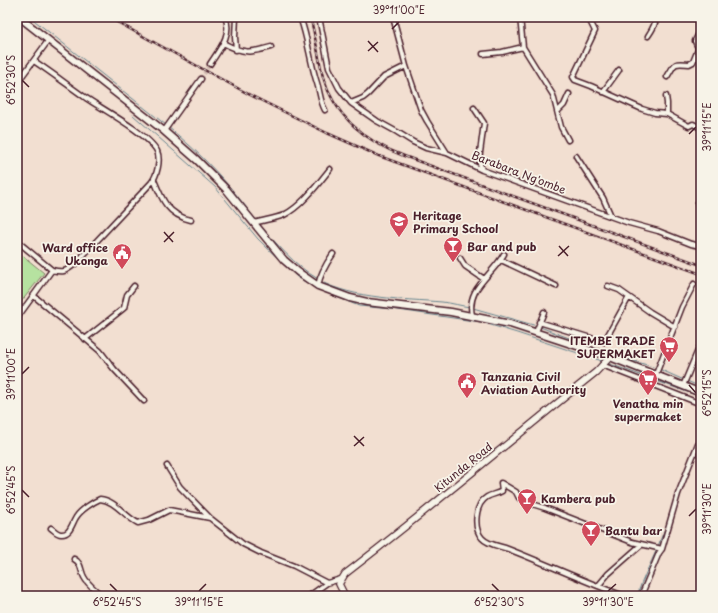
<svg xmlns="http://www.w3.org/2000/svg" width="718" height="613" font-family="'Playpen Sans',sans-serif">
<style>
.green{fill:#b6e2a0;stroke:#808066}
.lines{fill:none;stroke-linecap:round;stroke-linejoin:round}
.stream{stroke:#65848e;stroke-width:1}
.street-tunnel{stroke:#d0b9b0;stroke-width:4;stroke-dasharray:4 2;stroke-linecap:butt}
.street-casing{stroke:#4a1f2b;stroke-width:7}
.secondary-casing{stroke:#4a1f2b;stroke-width:8}
.primary-casing{stroke:#4a1f2b;stroke-width:9}
.street{stroke:#f7f3e8;stroke-width:4}
.secondary{stroke:#f7f3e8;stroke-width:5.5}
.primary{stroke:#f7f3e8;stroke-width:6}
.rail-casing{stroke:#4a1f2b;stroke-width:2.5}
.rail{stroke:#f7f3e8;stroke-width:1;stroke-dasharray:3;stroke-linecap:butt}
.ticks{fill:none;stroke:#4a1f2b;stroke-width:1.5}
.labels{text-anchor:middle;dominant-baseline:central;stroke-width:3.5;stroke-linejoin:round;paint-order:stroke}
.street-label{font-size:11px;fill:#4a1f2b;stroke:#f7f3e8}
.poi-label{font-size:11px;font-weight:bold;fill:#4a1f2b;stroke:#f7f3e8;text-anchor:start}
.neatline{fill:none;stroke:#4a1f2b;stroke-width:1.5}
.ticks-label{font-size:10px;text-anchor:middle;fill:#4a1f2b}
</style>
<rect width="100%" height="100%" fill="#f2dfd1"/>
<filter id="ink" filterUnits="userSpaceOnUse"><feTurbulence type="fractalNoise" baseFrequency=".025" numOctaves="2"/><feDisplacementMap in="SourceGraphic" scale="8" xChannelSelector="R" yChannelSelector="G"/><feConvolveMatrix kernelMatrix="1 2 1 2 8 2 1 2 1" color-interpolation-filters="sRGB"/></filter>
<g filter="url(#ink)">
<path class="green" d="M17 251 44 273 17 307Z"/>
<g class="lines">
<path class="stream" d="M30 17 166 125
M133 115 215 187 258 239 297 277 316 288
M168 127C201 153 231 186 256 220
M258 223C277 244 294 265 318 279
M320 281C353 299 405 299 442 302 452 303 461 306 470 307
M319 290 359 306 391 309 481 322 517 333 602 361
M473 308 537 326
M540 327 598 349 656 368
M607 363 701 397
M659 369 684 380
M687 381 701 387
M658 546 668 521 675 495 701 430
M637 596C642 579 650 565 657 549"/>
<path class="street-tunnel" d="M201 79 210 64"/>
<g class="street-casing">
<path id="street" d="M300 17C308 38 310 62 317 83 320 92 320 101 325 110
M319 17 329 68 339 88 351 103 377 121 397 132 413 142 426 148 447 153
M393 17 406 66 421 110 427 121 447 153 482 170 629 223 658 231 691 244 701 246
M520 17 523 47 553 95 561 127 568 140
M590 21 595 31 573 77 575 80 591 86 642 109 655 113 667 114 685 124 689 126 693 124 701 128
M648 36C652 30 656 24 656 17
M223 43C244 54 250 53 271 47
M236 50 235 37 236 17
M483 54 502 52 523 47
M210 64C219 50 233 34 225 17
M667 77C676 62 673 63 689 64L693 62 697 52 698 48 695 41 701 29
M17 83 48 41
M603 92 619 70
M666 96 667 103V114
M351 103 363 98 368 94 384 77 406 66
M474 108 484 123 479 160 482 170
M558 111 564 105 569 94
M164 131 201 79
M576 156 603 198 611 216
M154 180C162 200 168 215 191 220
M698 204 701 222
M254 223C263 220 274 219 284 215 301 207 318 184 330 169
M17 241 52 270C64 273 66 271 75 264L151 183C157 176 161 160 157 151 148 134 104 110 86 98 69 86 52 73 34 61
M460 258 465 266 484 279
M501 260 556 286
M318 286C320 274 326 264 333 254
M608 286 619 290 650 312 675 327
M34 296 100 351 114 369 144 401
M472 315C466 288 492 276 504 254
M17 318 52 270
M539 322 604 342 629 297
M536 332 544 312
M85 339 124 308 127 295 134 286
M602 365 701 404
M656 374 682 307 694 284
M683 386 701 343
M167 466 180 487 210 518
M51 528C54 530 57 534 61 534 71 535 72 522 77 516 81 510 93 502 100 499 115 500 125 517 138 523L149 520 169 510 210 518 243 544 261 553 294 566 327 583
M74 559C82 563 80 570 84 577 88 585 96 590 102 596
M598 586 608 574 641 545
M309 596 327 583 341 579
M624 596C585 582 547 564 508 549 500 546 488 545 482 538 473 528 475 504 487 497 492 494 497 494 502 491L501 483 516 492 519 498 526 502 545 508 632 542 662 549
M641 596 659 553 662 549 678 494 701 436"/>
</g>
<g class="secondary-casing">
<path id="secondary" d="M345 596 339 584 345 574C430 509 512 439 596 372L610 357"/>
</g>
<g class="primary-casing">
<path id="primary" d="M19 17 164 131 197 160 226 189 284 260 298 272 318 286 350 298 367 302 451 312 510 324 574 345 610 357 701 393"/>
</g>
<use href="#street" class="street"/>
<use href="#secondary" class="secondary"/>
<use href="#primary" class="primary"/>
<g class="rail-casing">
<path id="rail" d="M108 17 252 96 327 133 379 156 701 274
M310 17C316 37 318 57 323 77 335 117 367 142 404 156L701 265"/>
</g>
<use href="#rail" class="rail"/>
</g>
</g>
<path class="ticks" d="M392 29 399 22M368 41 378 52M368 51 378 42M22 80 29 87M689 134 696 127M164 232 173 242M164 242 174 232M559 246 568 256M558 256 569 246M22 374 29 367M689 385 696 393M354 436 364 446M354 446 364 437M22 490 29 497M689 516 696 509M110 584 117 591M492 584 499 591M199 591 206 584M608 591 616 584"/>
<defs>
<g id="school-pin" transform="scale(1)"><path d="M0 17L-7.5 6A9.5 9.5 0 1 1 7.5 6Z" fill="#d1495b" stroke="#f7f3e8"/><path d="M0-5L7-2L0 1L-7-2ZM-4 1L0 2.5L4 1V4Q0 6-4 4Z" fill="#fff"/></g>
<g id="bar-pin" transform="scale(1)"><path d="M0 17L-7.5 6A9.5 9.5 0 1 1 7.5 6Z" fill="#d1495b" stroke="#f7f3e8"/><path d="M-6-5H6L.8 .8V4.5H3.5V6h-7V4.5H-.8V.8Z" fill="#fff"/></g>
<g id="civic-pin" transform="scale(1)"><path d="M0 17L-7.5 6A9.5 9.5 0 1 1 7.5 6Z" fill="#d1495b" stroke="#f7f3e8"/><path d="M-.6-6.5H3V-4.5H.6V-3L4-1V1h2V6H-6V1h2V-1L-.6-3ZM-1.2 2.5V6h2.4V2.5Z" fill="#fff"/></g>
<g id="supermarket-pin" transform="scale(1)"><path d="M0 17L-7.5 6A9.5 9.5 0 1 1 7.5 6Z" fill="#d1495b" stroke="#f7f3e8"/><path d="M-6-5.5h2.5l.6 2H6L4.5 2H-2.5L-4.4-4H-6ZM-1.5 3.2a1.3 1.3 0 1 0 .1 0ZM3 3.2a1.3 1.3 0 1 0 .1 0Z" fill="#fff"/></g>
</defs>
<g fill-rule="evenodd">
<use href="#school-pin" x="399" y="221"/>
<use href="#bar-pin" x="453" y="246"/>
<use href="#civic-pin" x="122" y="253"/>
<use href="#supermarket-pin" x="669" y="346"/>
<use href="#supermarket-pin" x="648" y="379"/>
<use href="#civic-pin" x="467" y="382"/>
<use href="#bar-pin" x="527" y="498"/>
<use href="#bar-pin" x="591" y="530"/>
</g>
<g class="labels">
<g class="street-label">
<text transform="translate(519 172) rotate(21)">Barabara Ng'ombe</text>
<text transform="translate(463 467) rotate(-39)">Kitunda Road</text>
</g>
<g class="poi-label">
<text x="413" y="215">Heritage<tspan x="413" dy="13">Primary School</tspan></text>
<text x="467" y="246">Bar and pub</text>
<text x="108" y="247" text-anchor="end">Ward office<tspan x="108" dy="13">Ukonga</tspan></text>
<text x="655" y="340" text-anchor="end">ITEMBE TRADE<tspan x="655" dy="13">SUPERMAKET</tspan></text>
<text x="481" y="376">Tanzania Civil<tspan x="481" dy="13">Aviation Authority</tspan></text>
<text x="648" y="403" text-anchor="middle">Venatha min<tspan x="648" dy="13">supermaket</tspan></text>
<text x="541" y="498">Kambera pub</text>
<text x="605" y="530">Bantu bar</text>
</g>
</g>
<rect width="718" height="613" fill="none" stroke="#f7f3e8" stroke-width="44"/>
<rect x="22" y="22" width="674" height="569" class="neatline"/>
<g class="ticks-label">
<text x="399" y="14">39°11'00"E</text>
<text transform="translate(11 80) rotate(-90)" y="4">6°52'30"S</text>
<text transform="translate(707 127) rotate(-90)" y="4">39°11'15"E</text>
<text transform="translate(11 374) rotate(-90)" y="4">39°11'00"E</text>
<text transform="translate(707 393) rotate(-90)" y="4">6°52'15"S</text>
<text transform="translate(11 490) rotate(-90)" y="4">6°52'45"S</text>
<text transform="translate(707 509) rotate(-90)" y="4">39°11'30"E</text>
<text x="117" y="606">6°52'45"S</text>
<text x="199" y="606">39°11'15"E</text>
<text x="499" y="606">6°52'30"S</text>
<text x="608" y="606">39°11'30"E</text>
</g>
</svg>
